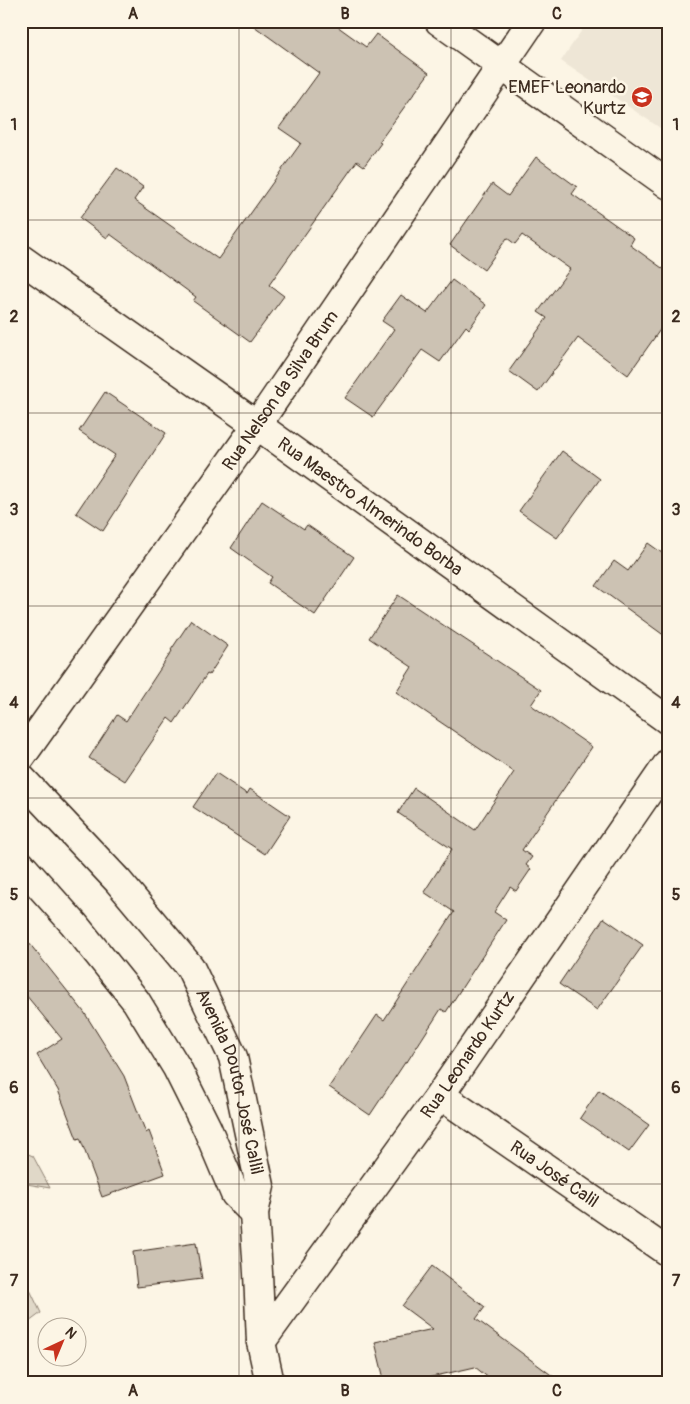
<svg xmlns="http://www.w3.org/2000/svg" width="690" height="1404" font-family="Pangolin,sans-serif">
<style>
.built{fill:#eee6d6}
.green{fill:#e0d8c8;stroke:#8e8173}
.building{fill:#ccc2b3;stroke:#3b2a1e}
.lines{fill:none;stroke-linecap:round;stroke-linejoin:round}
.street-casing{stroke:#3b2a1e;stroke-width:31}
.secondary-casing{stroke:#3b2a1e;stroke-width:31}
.street{stroke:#fcf5e5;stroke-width:28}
.secondary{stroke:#fcf5e5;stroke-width:28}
.grid{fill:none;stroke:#3b2a1e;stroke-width:1;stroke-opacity:0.55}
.labels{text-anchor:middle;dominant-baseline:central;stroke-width:5;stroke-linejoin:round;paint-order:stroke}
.poi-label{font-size:18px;fill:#3b2a1e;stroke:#fcf5e5;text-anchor:end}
.street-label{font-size:18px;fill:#3b2a1e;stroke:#fcf5e5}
.neatline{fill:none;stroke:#3b2a1e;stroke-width:2}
.grid-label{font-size:16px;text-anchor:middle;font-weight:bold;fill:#3b2a1e}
</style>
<rect width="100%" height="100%" fill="#fcf5e5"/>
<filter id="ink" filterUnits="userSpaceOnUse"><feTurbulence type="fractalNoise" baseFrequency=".02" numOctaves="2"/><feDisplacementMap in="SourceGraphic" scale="10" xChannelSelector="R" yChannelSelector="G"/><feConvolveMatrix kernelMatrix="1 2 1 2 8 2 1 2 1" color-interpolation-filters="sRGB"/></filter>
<g filter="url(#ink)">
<path class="built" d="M588 21H669V134L561 61Z"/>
<path class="green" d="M21 1151 33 1156 50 1188 21 1183Z
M21 1271 41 1313 21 1328Z"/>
<path class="building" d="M247 21H330L366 47 376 34 429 73 379 142 381 143 364 166 357 161 269 285 284 296 250 342 193 301 196 297 110 234 107 238 80 218 117 168 143 187 134 200 218 259 301 143 279 128 319 73Z
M536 157 577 187 572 194 634 238 630 245 669 273V317L628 375 578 338 538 392 509 371 547 318 538 312 570 269 522 235 515 244 507 238 484 270 450 245 492 184 508 196Z
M452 280 486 305 469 329 466 326 440 362 422 350 373 417 345 398 394 329 382 321 401 295 427 313Z
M105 392 166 433 103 531 76 513 115 455 79 431Z
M562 451 600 479 557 538 519 511Z
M262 501 304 529 307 525 354 557 315 615 268 583 272 577 231 548Z
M648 543 669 558V639L596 586 614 561 628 571Z
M398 595 541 690 531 705 592 747 522 850 532 857 526 865 531 869 516 891 510 887 494 912 506 920 446 1012 441 1009 407 1062 406 1061 370 1115 329 1087 377 1015 384 1020 454 912 424 892 452 849 398 813 414 788 475 830 514 772 396 692 412 667 369 638Z
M191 620 228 646 209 675 207 674 174 723 168 718 125 781 89 758 117 715 126 721 172 651 171 650Z
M216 773 247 794 250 789 290 816 265 854 193 807Z
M604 918 643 945 597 1010 559 984Z
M21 933 84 1012 124 1076 146 1133 149 1131 165 1174 102 1197 80 1138 77 1139 58 1090 37 1055 62 1039 21 989Z
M599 1090 649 1125 629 1152 580 1118Z
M196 1243 202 1279 137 1287 133 1252Z
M432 1266 485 1307 476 1319 562 1383H495L475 1367 405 1383H385L375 1342 433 1329 402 1306Z"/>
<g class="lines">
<g class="street-casing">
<g id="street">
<path d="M439 21 669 185"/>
<path id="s1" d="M21 259 257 425 669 721"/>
<path id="s2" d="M21 757 257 425 532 21"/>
<path id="s3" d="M440 1095 669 1253"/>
<path id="s4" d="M261 1342 440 1095 669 762"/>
</g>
</g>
<g class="secondary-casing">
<g id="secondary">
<path id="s5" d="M21 778 118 881 190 967 233 1057 260 1186 254 1213 258 1273 261 1342 270 1383"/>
<path d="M21 865 74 924 136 1001 177 1068 207 1128 235 1194 254 1213"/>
</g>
</g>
<use href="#street" class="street"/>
<use href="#secondary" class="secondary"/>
</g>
</g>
<path class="grid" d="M239 21V1383M451 21V1383M21 220H669M21 413H669M21 606H669M21 798H669M21 991H669M21 1184H669"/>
<defs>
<g id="school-disc" transform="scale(1.125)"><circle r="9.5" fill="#c8321e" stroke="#fcf5e5"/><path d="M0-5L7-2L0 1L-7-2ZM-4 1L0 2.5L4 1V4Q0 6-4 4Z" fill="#fff"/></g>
</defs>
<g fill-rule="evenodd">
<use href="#school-disc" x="642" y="97"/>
</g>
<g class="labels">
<g class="poi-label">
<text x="626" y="87">EMEF Leonardo<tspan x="626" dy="21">Kurtz</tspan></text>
</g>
<g class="street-label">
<text stroke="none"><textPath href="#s2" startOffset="449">Rua Nelson da Silva Brum</textPath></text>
<text stroke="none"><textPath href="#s1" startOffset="428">Rua Maestro Almerindo Borba</textPath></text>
<text stroke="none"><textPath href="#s4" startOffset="354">Rua Leonardo Kurtz</textPath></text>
<text stroke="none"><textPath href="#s5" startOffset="376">Avenida Doutor José Callil</textPath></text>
<text stroke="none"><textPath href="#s3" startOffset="139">Rua José Calil</textPath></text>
</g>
</g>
<rect width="690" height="1404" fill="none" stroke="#fcf5e5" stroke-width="55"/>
<g transform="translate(62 1342) rotate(44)"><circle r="24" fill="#fcf5e5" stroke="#afa495"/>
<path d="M0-4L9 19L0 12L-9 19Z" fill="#c8321e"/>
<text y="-8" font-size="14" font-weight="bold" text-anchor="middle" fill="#3b2a1e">N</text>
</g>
<rect x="28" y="28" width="634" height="1348" class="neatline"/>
<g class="grid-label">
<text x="133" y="19">A</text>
<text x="345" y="19">B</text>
<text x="557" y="19">C</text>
<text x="14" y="130">1</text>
<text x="676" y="130">1</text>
<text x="14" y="322">2</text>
<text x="676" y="322">2</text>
<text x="14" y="515">3</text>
<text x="676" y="515">3</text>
<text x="14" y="708">4</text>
<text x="676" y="708">4</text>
<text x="14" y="900">5</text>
<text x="676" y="900">5</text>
<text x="14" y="1093">6</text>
<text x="676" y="1093">6</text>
<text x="14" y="1286">7</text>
<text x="676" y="1286">7</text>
<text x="133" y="1396">A</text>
<text x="345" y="1396">B</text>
<text x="557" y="1396">C</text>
</g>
</svg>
